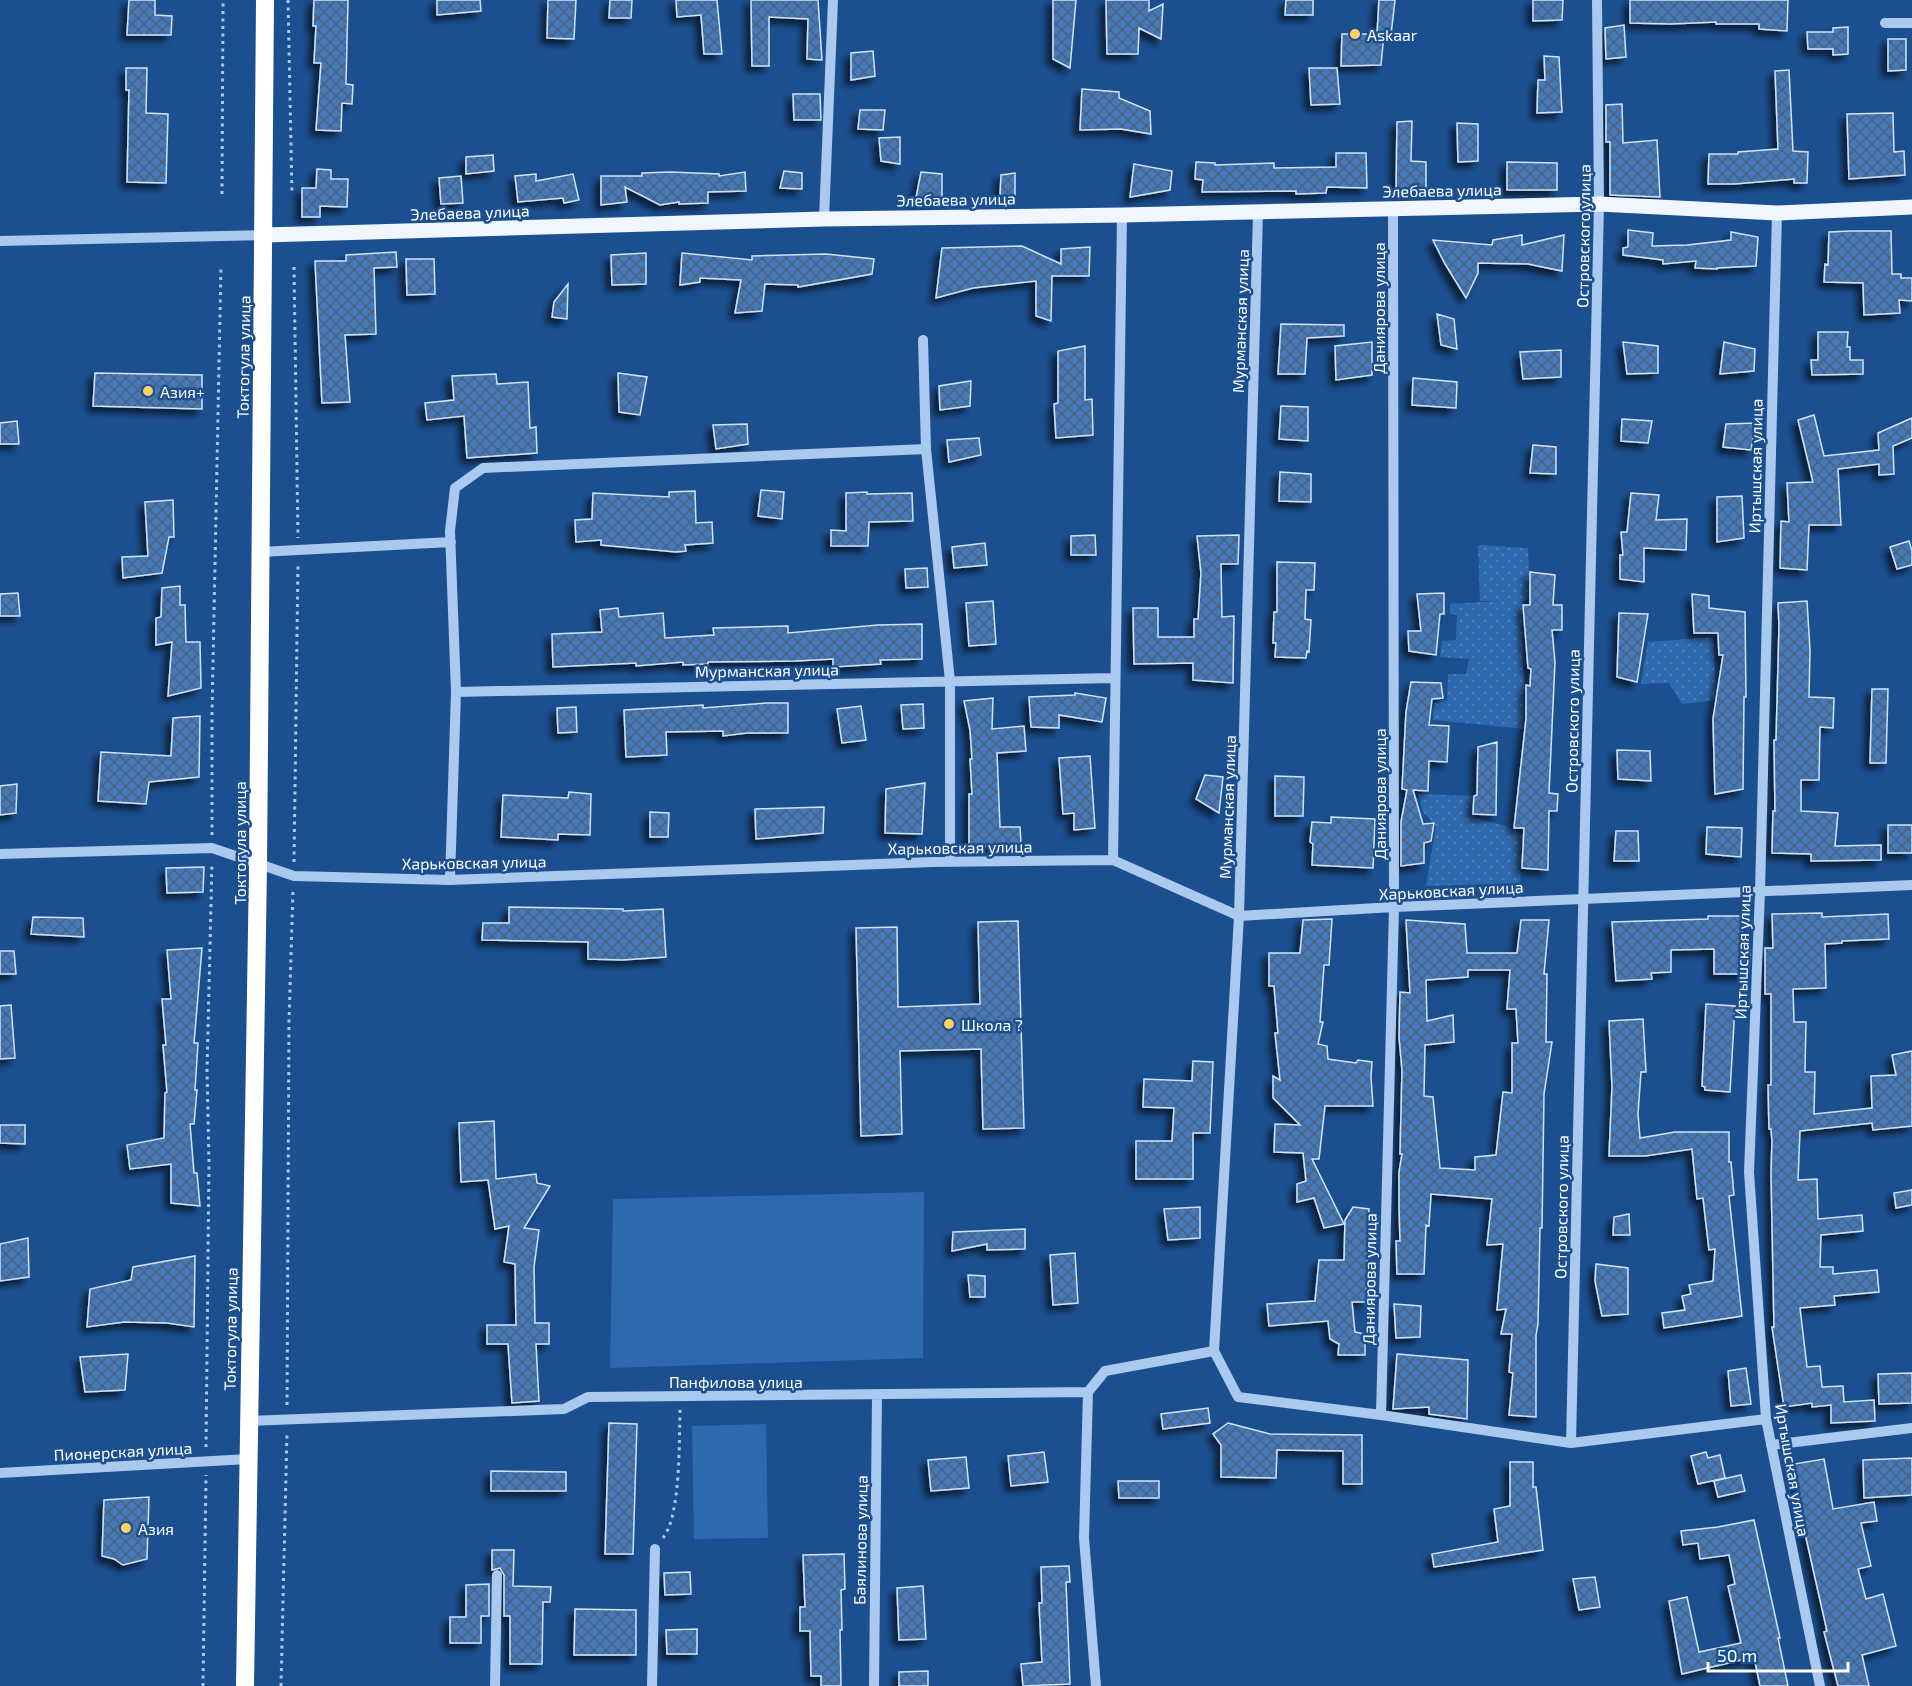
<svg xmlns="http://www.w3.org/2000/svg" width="1912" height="1686" font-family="'Exo 2',sans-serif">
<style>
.garden{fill:url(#garden-dots)}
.pitch{fill:#2e69ad}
.building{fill:url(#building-cross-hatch);stroke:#cfe3fa;stroke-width:1.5;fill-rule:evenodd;filter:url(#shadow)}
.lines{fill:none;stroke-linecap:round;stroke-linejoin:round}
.path{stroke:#a9c9ee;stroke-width:3;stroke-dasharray:3 4.5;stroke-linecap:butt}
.minor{stroke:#a9c9ee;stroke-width:10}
.major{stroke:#f0f6ff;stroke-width:15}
.highway{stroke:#fff;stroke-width:18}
.poi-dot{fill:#ffd166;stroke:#1b4f8f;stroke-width:2}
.labels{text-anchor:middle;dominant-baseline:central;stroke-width:5;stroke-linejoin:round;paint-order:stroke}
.poi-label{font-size:16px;fill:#fff;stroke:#1b4f8f;text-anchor:start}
.street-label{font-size:16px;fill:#fff;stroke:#1b4f8f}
</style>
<defs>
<pattern id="garden-dots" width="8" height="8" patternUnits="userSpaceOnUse" patternTransform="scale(1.5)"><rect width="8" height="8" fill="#2e69ad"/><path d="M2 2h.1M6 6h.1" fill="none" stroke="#4d80b9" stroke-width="1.8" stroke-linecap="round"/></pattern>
<pattern id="building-cross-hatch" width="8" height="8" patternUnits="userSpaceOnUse" patternTransform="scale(1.5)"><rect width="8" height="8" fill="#4478b7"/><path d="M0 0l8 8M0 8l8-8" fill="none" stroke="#486282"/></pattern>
<filter id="shadow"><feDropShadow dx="-5.5" dy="5.5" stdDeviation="3" flood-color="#0009"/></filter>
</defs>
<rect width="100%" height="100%" fill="#1b4f8f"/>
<path class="garden" d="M1478 545 1528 548 1530 600 1522 601 1525 729 1433 720 1434 703 1447 701 1448 674H1466L1469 659 1440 657 1442 641 1456 640 1457 615 1450 614V604L1501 601H1480Z
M1713 637 1717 700 1682 704 1669 683 1641 684 1648 642Z
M1418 794 1474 796V818L1503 825 1522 834 1520 883 1426 886 1436 826 1423 812Z"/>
<path class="pitch" d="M924 1192 923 1358 610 1368 613 1199Z
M766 1424 768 1538 694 1539 692 1426Z"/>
<path class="building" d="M129 0H155V15L172 16 171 35H127Z
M314 0H348L346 84 353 85 352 104 342 103 341 131 316 130 321 63H314L316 26H313Z
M437 0H480L481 11 437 15Z
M548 0H576L574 39 547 38Z
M610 0H632L631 18H609Z
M676 0H717L722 54H704L701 15 677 17Z
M751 0H818L822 60 807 59 808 19 769 17V66H752Z
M1053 0H1076L1070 68 1053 59Z
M1106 0H1149V11L1163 4 1161 39 1139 28 1138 54H1107Z
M1286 0H1313V15H1285Z
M1379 0H1395L1391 35 1377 34Z
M1533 0H1563L1562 20 1533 21Z
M1630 0H1788L1787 31 1759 29V24H1716V22L1671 24 1630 23Z
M1624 25 1626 57 1606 59 1605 28Z
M1848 27V54L1833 55V49H1808L1807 32H1833V28Z
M1342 34H1384L1381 65 1341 66Z
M1888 39H1906V70L1888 71Z
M873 51 875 76 851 80V53Z
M1544 56 1559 57 1562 112 1537 113 1538 80H1545Z
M126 68H147L146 113 168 114 166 183 127 182 129 90H126Z
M1309 68H1337L1340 104 1311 105Z
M1789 70 1793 151 1808 152 1807 183H1794V179L1734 184H1708L1709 154H1738V152L1778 149 1775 71Z
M1082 89 1119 92V98L1150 111 1151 134 1121 129 1080 130Z
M793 94H820L821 120H794Z
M1622 104 1623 143 1657 140 1660 197 1610 195V142H1606V105Z
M860 110H885L883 130 858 129Z
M1893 113 1894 152 1904 151 1905 175 1849 179 1847 114Z
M1412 121 1411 161 1426 162V189L1396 191 1397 122Z
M1457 123 1478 124V161L1458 162Z
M900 137V164L881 161 879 138Z
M1336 153H1366L1367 188 1327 187 1326 193 1296 194V191L1202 192 1203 180 1195 179 1196 162 1215 163V165L1274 163V168L1336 167Z
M493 155 494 171 466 174V157Z
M1507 162 1557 163V190H1507Z
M1134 164 1172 171 1170 190 1130 197Z
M317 169 331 170V179H348L347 207 320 206V217H302V188H316Z
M784 171 802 173V189L780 188Z
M671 172 719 174V176L745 172 746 191 708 192V203L679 204V202L660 205 625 187 627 202 601 205V176H642V173Z
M921 172 942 174V198L915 203Z
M1015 173V196H1000L1001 175Z
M536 174V181L573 174 579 200 564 203 563 198 518 202 515 176Z
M461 176 463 203 441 204 439 178Z
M1628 230 1653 233 1652 246 1687 245 1731 240V232L1758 237 1756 266 1717 268V269L1695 268 1696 261 1663 264V260L1623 255V248L1628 247Z
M1851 231H1891L1892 274H1901V278H1912V301L1899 300 1900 313 1864 315 1863 283 1824 282 1825 264 1828 265 1829 232Z
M1522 235V245L1564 235 1562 271 1528 264 1478 263V273L1466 298 1445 264 1433 240 1492 245 1493 240Z
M1022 246 1061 264V249L1090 247 1089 276H1052L1051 321 1036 316V281L973 288 936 298 942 248Z
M396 252 397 267 374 268 376 334 345 335 350 402 322 403 315 261H346V255Z
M646 253V284L612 285 611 255Z
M682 253 752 260V256L826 254 874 259 872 274 798 287V285L765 284 762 311 735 313 741 280 700 278V282L680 285Z
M406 259H434L435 294 407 295Z
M568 284 567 319 552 317 554 302Z
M1437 314 1454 319 1457 349 1441 345Z
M1281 324 1344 325V336L1307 338 1305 374H1278Z
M1818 332H1848L1847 347H1850V360H1863V374L1812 375 1811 360H1818Z
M1372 342V375L1336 380 1335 346Z
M1623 342 1658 346V373L1627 374Z
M1724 342 1755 349 1754 371 1720 374Z
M1085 346V400L1092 399 1093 435 1056 438 1054 404 1058 403V351Z
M1561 350V377L1523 379 1520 352Z
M95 373 202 375V409L93 406Z
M618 373 647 377 640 415 619 412Z
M496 374 497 384 528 382 530 428 536 427 537 453 467 458 464 416 427 420 425 403 454 400 452 376Z
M1413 378 1457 382 1456 408 1412 405Z
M971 381 970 406 940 410 939 386Z
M1281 406 1308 407V441L1279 439Z
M1814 415 1824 456 1879 450 1878 433 1912 418V438L1893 446 1894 474 1879 475V464L1838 469 1841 525H1809L1807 570 1780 568 1781 521 1789 522 1787 483 1813 482 1798 420Z
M1622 419 1652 421 1648 443 1621 441Z
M17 421 19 444H0V423Z
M1756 423 1751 450 1723 447 1726 424Z
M747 424 748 444 716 449 713 425Z
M979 438 981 455 949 462 947 440Z
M1533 445 1556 447V474L1530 473Z
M1280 472 1311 474V502L1279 501Z
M761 490 784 492 782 519 758 516Z
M695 491 696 523 712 522 713 543 685 545 686 551 676 552 601 545V540L576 542 575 520 592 519 593 493 669 497V492Z
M867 492V494L912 493 913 521 869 522 868 546H831V530L846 531V493Z
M1631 493 1659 495 1656 520 1687 519 1686 550 1644 548V582L1620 579V555H1623L1621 532H1627Z
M1742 496 1744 538 1717 542V497Z
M173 500 174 537H169L162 573 123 578 122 557 148 556 145 502Z
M1095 535 1096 555H1071V536Z
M1239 535 1238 564H1221L1222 617 1234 616 1233 683 1193 680V663L1134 664 1133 608H1158V637H1194V619H1198L1201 573 1197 536Z
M1909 541 1912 551V565L1897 569 1890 547Z
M985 543 987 565 954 568 952 547Z
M1277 562 1315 563 1314 590H1306L1305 619 1311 620 1309 652 1307 651 1306 658 1275 657 1276 643H1273L1274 612H1277Z
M927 568 928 587 906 588 905 569Z
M1530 572 1555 575 1553 605H1562V630H1552L1555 662 1549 793 1558 794 1557 811H1549L1548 870 1522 868 1524 828H1514L1526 719V685L1530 686 1531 669 1528 668 1523 605H1530Z
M180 586V605H185L186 642H200L201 688 168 696 172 642 156 645V618L161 617 162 588Z
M18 593 20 616H0V594Z
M1444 593V614H1440L1436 655 1409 651 1408 631H1421L1417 594Z
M1692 594 1709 596V608L1745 612 1746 697H1744L1743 789 1715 794 1713 719 1723 655H1719L1718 633H1694Z
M993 601 996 644 969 646 966 603Z
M1807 601 1810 650 1809 697 1834 698 1833 728 1820 727 1819 780H1801V811L1838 813 1835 846 1881 845V860L1811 861V854L1772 853 1773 811H1775L1774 740H1776L1779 626 1778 603Z
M618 608 619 617 663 613 665 638 714 635 713 628 788 626V633L878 625 922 624V659L880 660 881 664 833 667V659L796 661 708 662V664L683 665V662L636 666V663L553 667 552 634 602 632 600 610Z
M1619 613 1648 614 1637 682 1617 677Z
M1411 682 1441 683 1443 698 1432 699 1429 725 1449 726 1447 762 1429 761 1428 791 1413 790 1423 824 1434 823 1431 841 1424 843V863L1401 866V822L1407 790 1402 789 1406 712Z
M1872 689H1888L1886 763H1870Z
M1075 693 1106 698 1102 722 1059 715V728L1031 727 1029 697 1075 695Z
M993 698 992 729 1024 726 1026 751 997 753 1000 827H1020L1021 843 969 848V794H972L970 759H972L970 730 964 701Z
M767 703H788V733H747L723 736V731L666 732 667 755 626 757 624 710 703 705V708Z
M923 704 924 728 903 729 901 705Z
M861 706 866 740 842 743 837 709Z
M576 707 577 732 558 733 557 708Z
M200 716 199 777 149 782 146 804 98 801 101 752 171 756 173 718Z
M1497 742 1496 815 1473 814 1474 796 1477 795 1478 747Z
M1617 750 1650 751 1651 781 1618 779Z
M1090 756 1095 828 1074 830V813L1063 814 1059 758Z
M1205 775 1223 777 1219 813 1196 799Z
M1275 776 1304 777 1303 816H1275Z
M925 783 922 834 885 833 886 789Z
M17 784 16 813 0 815V786Z
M569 792 591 794 590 835 558 834V840L501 837 503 795 568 798Z
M824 807 823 833 756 839 755 809Z
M650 812 669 813 668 837H650Z
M1331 817 1375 819 1373 868 1312 865 1313 844 1310 842 1312 822 1331 823Z
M1888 825H1912V853H1888Z
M1707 827 1742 828 1741 857 1706 854Z
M1616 831H1638L1639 861H1614Z
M204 867 203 892 167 893 166 868Z
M509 907 623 909V911L663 909 666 957 622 960 588 959V942L482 940 483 923H509Z
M1822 913V917L1888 914 1889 939 1842 941V943L1825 944 1826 988 1793 989 1794 1022H1806L1805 1072H1815L1814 1114 1872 1108 1871 1076 1896 1075 1892 1055 1912 1051V1126L1873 1130 1872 1123 1800 1131 1798 1180 1817 1179 1818 1219 1862 1215 1863 1231 1821 1235 1820 1267H1833V1274L1877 1270 1879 1292 1834 1296 1835 1305 1800 1308 1807 1367 1820 1366 1822 1387 1843 1386 1844 1402 1874 1400 1875 1421 1831 1423V1405L1812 1407V1403L1784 1407 1772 1327H1774L1771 1174 1772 1141 1771 1129H1769L1768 1085H1771V994H1765V948H1773L1772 914Z
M1708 916H1742V949H1750L1749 974H1714V949L1671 950V972L1651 973 1652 979 1616 981 1612 922 1708 919Z
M33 917 83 918 84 937 31 934Z
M1332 919 1329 965H1324L1320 1022H1323L1318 1044 1327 1046 1328 1059 1356 1063 1358 1060 1372 1062 1371 1077 1373 1106H1325L1319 1159H1312L1344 1224 1324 1228 1314 1198 1297 1202V1184L1306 1181 1303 1153 1274 1152 1275 1124 1300 1125 1273 1098V1076L1280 1080 1275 1033H1278L1274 986H1269V953H1300L1303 920Z
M1406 920 1465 924 1467 953H1517L1521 920H1549L1544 974H1547L1546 1042H1552L1544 1094 1542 1228H1540L1538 1324 1536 1335V1417L1509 1415 1513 1373 1509 1372 1512 1334H1501L1506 1309 1497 1310 1503 1244 1487 1245 1492 1199 1431 1194 1429 1226 1426 1225 1424 1274H1397L1396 1241H1400L1399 1205V1172L1402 1154H1400L1402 1070 1399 1037 1400 992 1410 993ZM1468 970H1510L1507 1009H1516L1518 1043H1512V1093L1503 1092 1496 1155 1475 1157V1170L1440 1168 1433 1097 1424 1096 1425 1045 1454 1042 1453 1015 1427 1021 1426 980 1468 977Z
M1018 921 1024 1128 983 1129 981 1049 900 1051 902 1134 861 1136 856 928 897 927 898 1007 980 1004 978 922Z
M202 948 194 1043H198L195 1090H197L194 1124H190L194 1173H197L200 1206 171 1203V1164L130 1169 127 1145 164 1138 165 1093 167 1092 163 1045H166L162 999H171L167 950Z
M0 951H14L16 974H0Z
M1706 1004 1735 1006 1730 1092 1705 1090V1087L1702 1086Z
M11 1005 15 1058 0 1059V1006Z
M1643 1019 1646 1072H1641L1638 1114 1640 1138 1675 1132H1729V1162H1731L1734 1195 1729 1196 1742 1316 1664 1328 1662 1313 1685 1310 1682 1296 1691 1294 1689 1285 1713 1281 1715 1249 1709 1250 1703 1198 1697 1199 1692 1149 1645 1156H1609L1612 1087 1609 1021Z
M1193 1061 1213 1062 1210 1133H1193V1179H1136V1141H1172L1174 1108 1143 1107 1144 1079 1192 1081Z
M494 1121 496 1179 536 1174 537 1183 550 1186 524 1228 539 1230 534 1267 535 1323H549V1344H536L539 1401 512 1403 508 1344H487V1325H516L515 1264 504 1262 509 1226 495 1229 488 1180 461 1182 459 1123Z
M0 1125H25V1144L0 1143Z
M1912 1190V1205L1896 1208 1894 1193Z
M1200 1207V1238L1168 1240 1164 1209Z
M1353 1207 1369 1209 1366 1302H1352L1355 1332 1365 1334V1355H1338L1339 1344 1330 1339 1328 1321 1269 1326 1267 1304 1315 1301 1319 1260H1344L1345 1220Z
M1629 1214 1630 1235H1613L1614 1217Z
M1025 1229V1249L987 1250V1244L952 1251 953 1232Z
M28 1238 29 1277 0 1281V1244Z
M1075 1253 1078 1303 1053 1305 1050 1255Z
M195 1256 194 1327 167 1323 124 1322 87 1327 90 1289 131 1280 133 1267Z
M1596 1264 1628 1268V1314L1602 1316 1595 1281Z
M968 1275 985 1276V1297H970Z
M1394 1304 1421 1306 1420 1337 1396 1338Z
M128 1354 125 1390 85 1392 80 1357Z
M1397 1354 1468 1360 1467 1419 1429 1414V1407L1393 1409Z
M1746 1368 1751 1404 1731 1406 1728 1371Z
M1912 1373V1403L1879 1404 1878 1374Z
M1208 1408 1210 1423 1163 1429 1161 1414Z
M609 1423 637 1424 633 1554H605Z
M1228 1423 1270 1434 1362 1435V1484H1343V1451L1277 1450 1276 1478 1221 1477V1445L1213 1434Z
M1044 1452 1048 1482 1011 1486 1008 1456Z
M1706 1452 1708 1458 1720 1455 1725 1478 1698 1484 1691 1456Z
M966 1457 969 1488 931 1491 928 1460Z
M1912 1458V1495L1864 1498 1863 1460Z
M1824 1459 1833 1509 1874 1502 1877 1521 1861 1523 1871 1566 1858 1569 1866 1599 1883 1594 1896 1646 1862 1655 1869 1686H1838L1824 1632 1827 1631 1802 1520 1794 1464Z
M1510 1462H1533V1487H1536L1543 1550 1434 1567 1432 1554 1498 1542 1494 1509 1510 1506Z
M491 1471 566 1472V1491H491Z
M1741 1475 1745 1491 1718 1497 1714 1481Z
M1118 1481H1159V1498H1119Z
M149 1497 147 1559 123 1565 114 1559 102 1556 104 1500Z
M1754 1520 1780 1638H1778L1788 1686H1760L1754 1657 1682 1674 1669 1601 1687 1597 1699 1652 1741 1643 1728 1586 1735 1584 1729 1555 1700 1559 1698 1543 1683 1545 1681 1531 1718 1527Z
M492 1550H514L513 1586 551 1587 550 1602H543L542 1664H510V1616H504V1575L500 1568 492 1570Z
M844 1554 845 1589 841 1590 842 1630H840L841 1686H821V1676H811L810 1631H800V1607H805L803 1555Z
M1069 1566 1070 1582H1066L1070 1684 1023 1686 1021 1664 1042 1662 1039 1603H1042L1041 1567Z
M690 1572 691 1594 665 1595 664 1573Z
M1595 1577 1600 1607 1579 1610 1573 1579Z
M489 1584V1616H481V1643H450V1617H466V1585Z
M923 1586 926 1639 899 1640 897 1588Z
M575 1609 636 1610V1655H574Z
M697 1629V1654H667L666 1630Z
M928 1671V1686H899V1672Z"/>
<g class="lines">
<path class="path" d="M288 0 292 195
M222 194 223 0
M294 267 298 538
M212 835V713L221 265
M294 862 298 562
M287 1405 289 1022 293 889
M206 1447 209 1163 207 1071 212 863
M663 1538C681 1515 679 1440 680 1409
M203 1686 206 1475
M281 1686 287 1432"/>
<path class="minor" d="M1885 23H1912
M1258 212 1239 916 1214 1351 1238 1397 1381 1415 1571 1443 1766 1419
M1777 213 1760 892 1749 1172 1766 1419 1820 1686
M824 219 833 0
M0 241 264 235
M923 340 926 449 950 681V862
M260 552 451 542
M456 692 1114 678
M0 854 212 848 294 876 450 880 933 862 1113 860 1239 916 1394 907 1912 885
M1113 860 1122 215
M450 880 456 692 450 531 455 488 483 468 926 449
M1088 1392 1084 1538 1096 1686
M1381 1415 1394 907 1393 209
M248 1421 564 1409 588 1397 1088 1392 1105 1371 1214 1351
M1571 1443 1599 204 1597 0
M1771 1445 1912 1428
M0 1473 248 1459
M495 1686 497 1575
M652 1686 655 1549
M874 1686 877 1395"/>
<path class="major" d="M264 235 824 219 1122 215 1599 204 1777 213 1912 207"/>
<path class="highway" d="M245 1686 258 866 265 0"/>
</g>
<g class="poi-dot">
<circle cx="1355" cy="34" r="6"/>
<circle cx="148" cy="391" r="6"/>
<circle cx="949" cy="1024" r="6"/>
<circle cx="126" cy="1528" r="6"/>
</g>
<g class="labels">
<g class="poi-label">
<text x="1367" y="34">Askaar</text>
<text x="160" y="391">Aзия+</text>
<text x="961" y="1024">Школа ?</text>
<text x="138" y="1528">Aзия</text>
</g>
<g class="street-label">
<text transform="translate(1442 190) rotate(-1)">Элебаева улица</text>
<text transform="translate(956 199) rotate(-1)">Элебаева улица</text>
<text transform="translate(470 212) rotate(-2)">Элебаева улица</text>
<text transform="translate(1583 236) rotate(-89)">Островского улица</text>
<text transform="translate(1378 308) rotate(-90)">Даниярова улица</text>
<text transform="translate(1240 321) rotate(-88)">Мурманская улица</text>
<text transform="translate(243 357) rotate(-89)">Токтогула улица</text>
<text transform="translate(1755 466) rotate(-89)">Иртышская улица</text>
<text transform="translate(767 670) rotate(-1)">Мурманская улица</text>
<text transform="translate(1572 721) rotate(-89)">Островского улица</text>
<text transform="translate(1379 794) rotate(-90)">Даниярова улица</text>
<text transform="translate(1227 807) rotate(-88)">Мурманская улица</text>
<text transform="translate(239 843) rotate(-90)">Токтогула улица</text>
<text transform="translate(960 847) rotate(-1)">Харьковская улица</text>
<text transform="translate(474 862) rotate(-1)">Харьковская улица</text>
<text transform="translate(1451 890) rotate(-3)">Харьковская улица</text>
<text transform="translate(1742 952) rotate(-88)">Иртышская улица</text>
<text transform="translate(1561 1207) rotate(-89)">Островского улица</text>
<text transform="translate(1369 1279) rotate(-89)">Даниярова улица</text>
<text transform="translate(230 1329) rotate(-89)">Токтогула улица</text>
<text x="736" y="1381">Панфилова улица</text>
<text transform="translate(123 1451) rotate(-3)">Пионерская улица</text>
<text transform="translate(1793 1470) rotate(80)">Иртышская улица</text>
<text transform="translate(860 1540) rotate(-89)">Баялинова улица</text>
</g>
</g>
<path d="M1708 1662v9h140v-9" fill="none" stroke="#ffffff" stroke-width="3"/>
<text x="1717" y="1662" font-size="18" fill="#ffffff" stroke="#1b4f8f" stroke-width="4.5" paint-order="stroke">50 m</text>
</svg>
